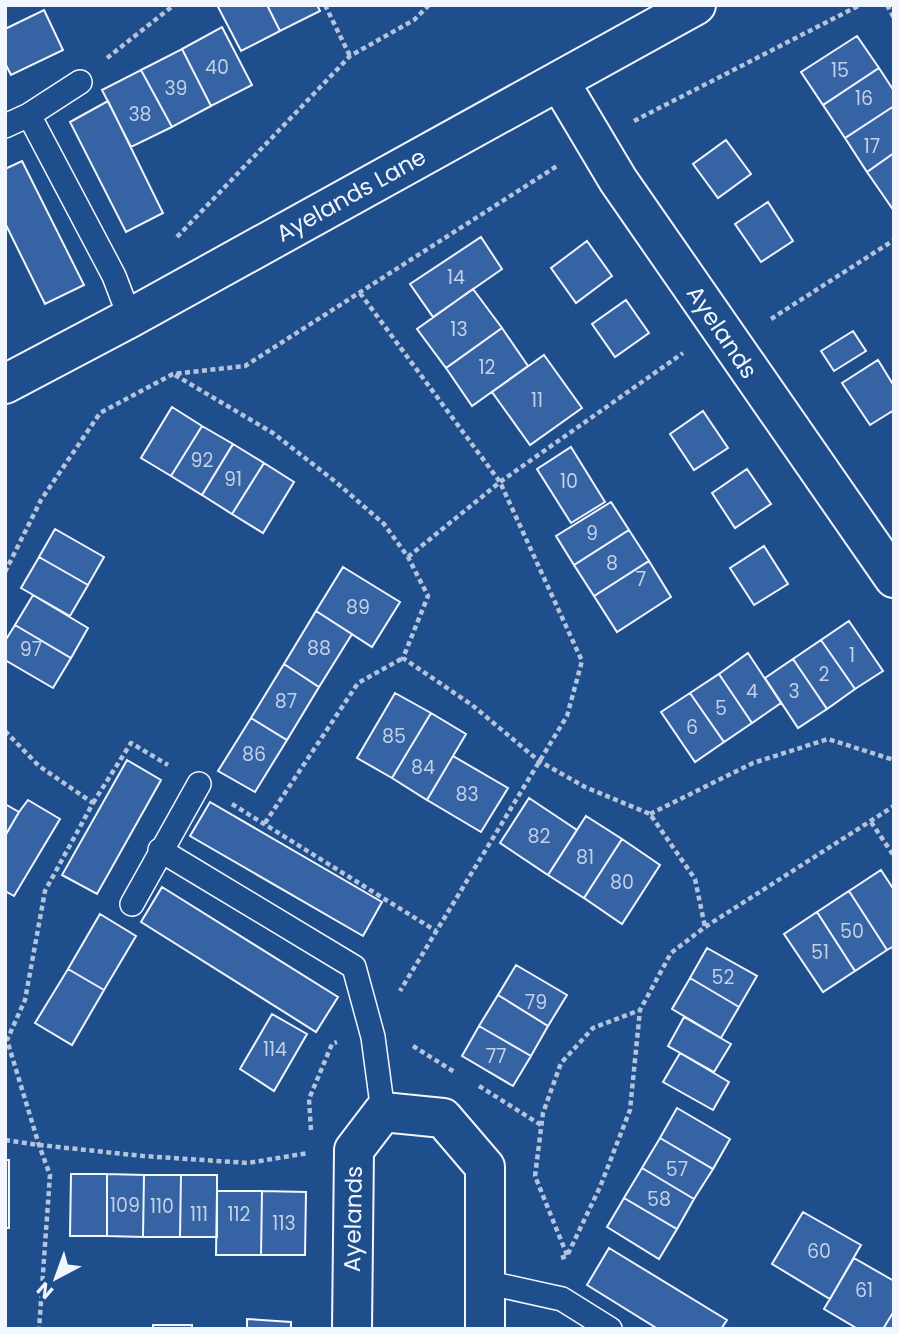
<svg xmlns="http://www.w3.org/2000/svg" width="899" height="1334" font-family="Poppins,sans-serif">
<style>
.building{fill:#3563a3;stroke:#f2f6ff;stroke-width:2}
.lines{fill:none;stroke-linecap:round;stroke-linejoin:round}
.service-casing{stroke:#f2f6ff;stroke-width:26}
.minor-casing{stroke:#f2f6ff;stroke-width:42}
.path{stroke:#b3c4dc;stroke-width:4.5;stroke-dasharray:5 3.5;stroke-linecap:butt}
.service{stroke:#1f4e8c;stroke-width:23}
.minor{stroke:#1f4e8c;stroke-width:38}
.labels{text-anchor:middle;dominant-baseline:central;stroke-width:5;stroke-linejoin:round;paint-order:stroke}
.number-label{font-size:19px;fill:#c3d1e8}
.street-label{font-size:23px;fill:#f2f6ff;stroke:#1f4e8c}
</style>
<rect width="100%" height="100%" fill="#1f4e8c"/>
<path class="building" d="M217 5H267L280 31 241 51Z
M267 5H317L320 11 280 31Z
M44 10 63 50 11 75 5 63V29Z
M222 27 252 85 211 106 182 49Z
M857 36 879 68 823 105 801 72Z
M182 49 211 106 172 127 141 70Z
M879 68 894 91V106L845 138 823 105Z
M141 70 172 127 131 147 102 90Z
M108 101 163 213 126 232 70 122Z
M894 106V153L867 172 845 138Z
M726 140 751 174 718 198 693 164Z
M894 153V211L867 172Z
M22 161 84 285 45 304 5 223V169Z
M768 202 793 241 761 262 735 224Z
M481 237 502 269 433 317 410 284Z
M587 241 612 276 576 303 551 268Z
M473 289 502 328 446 368 417 329Z
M626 300 649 333 615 357 592 324Z
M502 328 528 366 472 406 446 368Z
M853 331 866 351 834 371 821 351Z
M544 355 582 408 530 445 492 392Z
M878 360 894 386V410L870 425 842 383Z
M172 407 202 426 171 476 141 458Z
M703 411 728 448 694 470 670 434Z
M202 426 233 444 202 495 171 476Z
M233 444 264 463 232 514 202 495Z
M571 447 605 502 571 523 537 469Z
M264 463 294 482 263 533 232 514Z
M747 469 771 504 735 528 712 493Z
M611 502 629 530 574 565 556 536Z
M55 529 104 557 88 585 39 557Z
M629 530 649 561 594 596 574 565Z
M764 546 788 584 754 605 730 568Z
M39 557 88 585 70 616 21 588Z
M649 561 671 597 617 632 594 596Z
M343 567 400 602 372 647 316 611Z
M33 595 88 628 71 658 15 625Z
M316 611 352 634 319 687 284 664Z
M849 621 883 671 855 689 821 640Z
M15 625 71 658 53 688 5 660V641Z
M821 640 855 689 827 709 793 659Z
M748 653 781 703 752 723 719 674Z
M793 659 827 709 798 728 765 678Z
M284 664 319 687 287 740 251 718Z
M719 674 752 723 724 742 690 693Z
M395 693 431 713 392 778 357 758Z
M690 693 724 742 695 762 661 712Z
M431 713 466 734 427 800 392 778Z
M251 718 287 740 255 792 218 771Z
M453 756 508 788 481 832 427 800Z
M127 760 161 780 97 894 62 875Z
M529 798 577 830 548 875 500 843Z
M28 800 60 819 14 896 5 891V836L19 812Z
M210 802 382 902 363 936 190 836Z
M5 804 19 812 5 836Z
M586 816 622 839 584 898 548 875Z
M622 839 660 865 622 924 584 898Z
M881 870 894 890V946L887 950 849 891Z
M162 887 338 997 316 1032 141 922Z
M849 891 887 950 855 971 817 912Z
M817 912 855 971 823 992 784 934Z
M100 914 136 936 104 990 68 969Z
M707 948 757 976 739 1007 690 978Z
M516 965 567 995 548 1026 498 995Z
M68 969 104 990 72 1045 35 1023Z
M690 978 739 1007 721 1038 672 1009Z
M498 995 548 1026 531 1056 479 1026Z
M272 1014 307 1034 274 1091 240 1069Z
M684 1017 731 1044 714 1072 668 1046Z
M479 1026 531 1056 513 1086 462 1056Z
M680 1053 729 1082 713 1110 663 1082Z
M677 1108 730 1139 713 1169 660 1138Z
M660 1138 713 1169 694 1199 642 1168Z
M5 1160H9V1228H5Z
M642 1168 694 1199 677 1229 624 1198Z
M71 1174H107V1236H70Z
M107 1174 144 1175 143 1237 107 1236Z
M144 1175H181L180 1237H143Z
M181 1175H217V1237H180Z
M217 1191H262L261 1255H216Z
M262 1191 306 1192 305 1255H261Z
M624 1198 677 1229 659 1259 607 1227Z
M803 1212 861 1245 830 1299 772 1264Z
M609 1248 727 1320 721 1329H658L587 1285Z
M854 1258 894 1281V1311L883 1329H858L824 1309Z
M894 1311V1329H883Z
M247 1319 291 1322V1329H247Z
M153 1325H192V1329H153Z"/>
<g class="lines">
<g class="service-casing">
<path id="service" d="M29 115 114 276 130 318
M5 126 29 115 80 82
M160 850 354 967 373 1037 383 1112
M132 904 199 784
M485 1282 562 1299 610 1329"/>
</g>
<g class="minor-casing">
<path id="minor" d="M559 81 618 180 894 578
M5 384 130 318 696 5
M352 1329 354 1150 383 1112 443 1118 485 1167V1329"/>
</g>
<path class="path" d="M325 5 350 56
M887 5 894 18
M107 58 174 5
M634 121 860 5
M177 237 350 56 414 20 429 5
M360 293 500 482 582 661 567 716 400 991
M771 319 894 240
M175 375 273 433 337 483 384 524 408 557 428 596 403 658 472 705 539 761 585 787 650 814 695 879 705 927
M408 557 500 482 683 353
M5 572 41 500 100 413 173 374 245 366 557 166
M5 731 39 766 93 803 45 891 25 1000 7 1040 39 1145 50 1175 39 1329
M93 803 131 743 168 765
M232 804 436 931
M650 814 753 763 828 739 894 760
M871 822 894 856
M265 823 358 683 403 658
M413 1046 456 1073
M479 1086 541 1125
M311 1130 309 1099 332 1044 337 1042
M5 1140 39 1145 143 1156 248 1163 308 1153
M567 1255 535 1176 543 1113 561 1063 593 1028 640 1010
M561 1258 567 1256 600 1187 630 1110 640 1010 671 953 705 927 894 806"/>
<use href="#service" class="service"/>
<use href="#minor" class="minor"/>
</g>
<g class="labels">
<g class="number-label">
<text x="217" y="67">40</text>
<text x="840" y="70">15</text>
<text x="176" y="88">39</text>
<text x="864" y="98">16</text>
<text x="140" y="114">38</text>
<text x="872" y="146">17</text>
<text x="456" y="277">14</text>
<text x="459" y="329">13</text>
<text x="487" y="367">12</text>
<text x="537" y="400">11</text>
<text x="202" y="460">92</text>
<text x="233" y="479">91</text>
<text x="569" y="481">10</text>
<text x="592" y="533">9</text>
<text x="612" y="563">8</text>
<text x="641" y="579">7</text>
<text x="358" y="607">89</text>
<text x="319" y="648">88</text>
<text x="31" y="649">97</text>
<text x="852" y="655">1</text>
<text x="824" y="674">2</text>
<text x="752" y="691">4</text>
<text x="794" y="691">3</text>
<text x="286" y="701">87</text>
<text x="721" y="708">5</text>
<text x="692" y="727">6</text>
<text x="394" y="736">85</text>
<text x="254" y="754">86</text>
<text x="423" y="767">84</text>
<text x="467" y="794">83</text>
<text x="539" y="836">82</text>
<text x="585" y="857">81</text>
<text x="622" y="882">80</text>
<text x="852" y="931">50</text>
<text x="820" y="952">51</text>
<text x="723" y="977">52</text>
<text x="536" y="1002">79</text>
<text x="275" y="1049">114</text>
<text x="496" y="1056">77</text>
<text x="677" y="1169">57</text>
<text x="659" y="1199">58</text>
<text x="125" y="1205">109</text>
<text x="162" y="1206">110</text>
<text x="199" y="1214">111</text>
<text x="239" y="1214">112</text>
<text x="284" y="1223">113</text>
<text x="819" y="1251">60</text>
<text x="864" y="1290">61</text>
</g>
<g class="street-label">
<text transform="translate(351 195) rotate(-29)">Ayelands Lane</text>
<text transform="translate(722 332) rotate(56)">Ayelands</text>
<text transform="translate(353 1219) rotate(-89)">Ayelands</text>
</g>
</g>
<rect width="899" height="1334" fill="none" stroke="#f2f6ff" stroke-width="14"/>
<g transform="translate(56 1278) rotate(221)" stroke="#1f4e8c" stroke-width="5" paint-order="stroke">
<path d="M0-5L12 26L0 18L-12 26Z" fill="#f2f6ff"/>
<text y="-10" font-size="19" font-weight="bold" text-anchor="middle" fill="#f2f6ff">N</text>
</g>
</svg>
